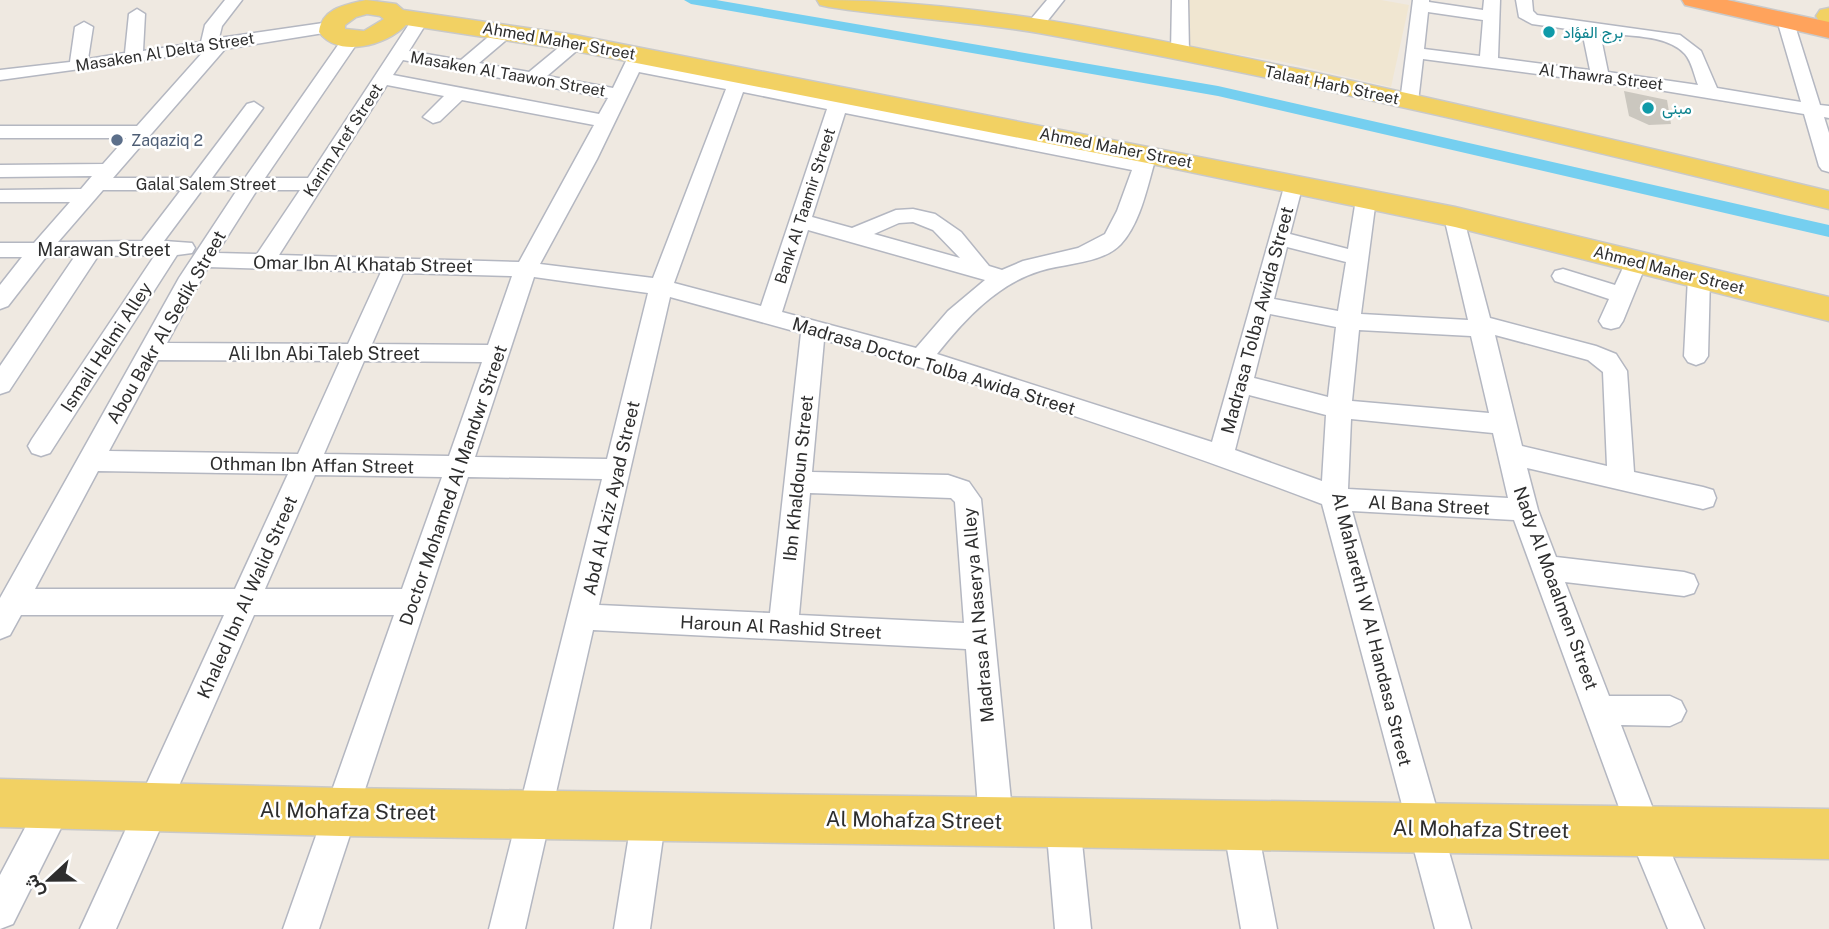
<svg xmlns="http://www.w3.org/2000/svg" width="1829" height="929" font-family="'Public Sans',Vazirmatn,sans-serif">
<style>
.education{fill:#f0e6d1}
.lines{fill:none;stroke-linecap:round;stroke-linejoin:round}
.canal{fill:#75cff0;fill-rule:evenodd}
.building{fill:#cbc7bf}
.street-casing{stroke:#b4b7c1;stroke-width:3}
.primary-casing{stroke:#c9c9c9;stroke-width:3}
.highway-casing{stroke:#c9c9c9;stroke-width:3}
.street{fill:#fff;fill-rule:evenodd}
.primary{fill:#f2d163;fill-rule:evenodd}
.highway{fill:#ffa35c;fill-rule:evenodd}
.culture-dot{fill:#0f9aa8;stroke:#fff;stroke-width:2.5}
.service-dot{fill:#5c6f8a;stroke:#fff;stroke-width:2.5}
.labels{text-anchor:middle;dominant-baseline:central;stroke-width:5;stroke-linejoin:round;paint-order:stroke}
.far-culture-label{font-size:16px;fill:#0d838f;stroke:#fff;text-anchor:start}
.far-street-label{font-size:16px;fill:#2e2e2e;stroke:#fff}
.far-service-label{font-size:16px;fill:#4e5e75;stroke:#fff;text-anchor:start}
.street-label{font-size:18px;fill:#2e2e2e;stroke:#fff}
.near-street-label{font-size:21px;fill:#2e2e2e;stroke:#fff}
</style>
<rect width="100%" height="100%" fill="#efe9e1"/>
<path class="education" d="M1187 0H1381L1409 5 1391 87 1284 62 1190 46Z"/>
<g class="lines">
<path class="canal" d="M684 0H716L1218 86 1829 225V237L1218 96 691 4Z"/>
</g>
<path class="building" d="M1624 91 1667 100 1671 124 1649 125 1629 116Z"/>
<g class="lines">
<g class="street-casing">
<path id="street" d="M225 0H242L222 26 219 38 330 22 339 27 330 32 225 49 113 178H191L247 104 254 102 263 108 212 178H245L345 35H357L360 39 265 178H308L415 15 421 14 429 19 409 51 461 60 500 27H512L515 31 512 35 479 63 529 72 569 39 575 38 584 43 581 47 547 76 613 88 629 55 638 50 647 55 644 62 730 79 734 71 740 70 749 75 747 82 831 98 834 91 841 89 850 95 848 102 1136 159 1140 150H1154L1157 154C1148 182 1142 221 1121 244 1102 264 1065 263 1040 271 997 284 964 320 937 354L1212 442 1286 180H1300L1303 184 1290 234 1348 249 1356 199 1359 195H1373L1376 199 1361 314 1468 320 1444 217 1448 212H1462L1490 318 1596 346 1616 354 1627 371 1634 472 1703 487 1713 490 1716 498 1713 506 1703 509 1527 468 1538 510 1556 557 1684 572 1694 575 1698 584 1694 593 1684 596 1565 582 1609 696H1670L1681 701 1686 711 1681 721 1670 726 1621 725 1660 827 1704 929H1668L1628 832 1514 520 1352 511 1471 929H1435L1322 504C1159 442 992 386 824 340L812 472 948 475 969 482 981 499 1013 821 1008 833 996 838 984 833 979 821 966 649 593 630 525 929H489L602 479 468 477 319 929H283L394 615H254L116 929H80L224 615H21L10 635 0 639V598L179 278 237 190H202L164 241 192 243 195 248 192 253 177 255 50 453 41 456 32 453 28 446 32 439 155 255 98 256 9 391 0 394V366L75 256 46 257 8 306 0 309V285L22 257H0V243H34L70 202H0V190L81 189 92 176 0 177V165L103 164 126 138H0V126H137L203 52 0 80V70L70 62 75 27 84 22 93 27 88 59 125 53 129 14 137 9 145 14 143 51 201 42 205 25ZM403 60 608 98 599 114 393 75ZM639 72 726 89 653 278 540 264 597 159ZM387 85 444 96 423 117 433 123 440 121 462 100 594 125 519 262 279 255ZM743 92 827 109 761 306 674 283ZM845 113 1132 170 1117 211 1105 234 1078 248 1023 261 1002 270 989 266 961 232 935 214 913 209 896 210 852 228 812 217ZM103 190H181L142 241 58 242ZM257 190H300L257 254 217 253ZM913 222 933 230 960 258 874 234 899 223ZM808 230 985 280 948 311 916 348 782 312ZM1287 247 1346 262 1338 311 1274 299ZM208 267 381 272 348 344 167 343ZM403 273 512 276 488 345 372 344ZM534 277 648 293 607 459 475 457ZM670 297 801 333 770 613 599 605ZM1270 314 1336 327 1328 397 1254 378ZM1359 330 1471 336 1489 413 1352 401ZM1495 335 1588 360 1603 372 1607 466 1522 446ZM158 360 340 361 298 454 109 451ZM364 361 482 362 449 456 324 454ZM1249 395 1326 415 1322 481 1235 450ZM1351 419 1493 433 1508 498 1348 489ZM98 471 288 474 235 589H35ZM315 475 442 477 402 589H265ZM810 493 951 498 955 502 964 623 799 615Z
M1047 0H1064L1041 29H1029L1026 25Z
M1172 0H1188L1189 52 1180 57 1171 52Z
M1413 0H1429V2L1483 10 1484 0H1500L1498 58 1590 70 1582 31 1532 24 1519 17 1516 0H1532L1533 11 1537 15 1680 35 1701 51 1717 88 1801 102 1777 20 1786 15 1792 16 1820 105 1829 106V118L1824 117 1829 133V172L1822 170 1819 166 1804 114 1659 90 1423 59 1418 102 1416 106H1402L1400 102ZM1428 12 1483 20 1480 56 1424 49ZM1600 33C1624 36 1668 34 1685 54 1692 62 1694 75 1698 85L1608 72Z
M1636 255 1644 257 1647 262 1623 321 1619 327 1611 329 1603 327 1599 321 1609 299 1555 281 1552 276 1555 271 1563 269 1615 285 1628 257Z
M1699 270 1707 272 1710 277 1708 356 1704 362 1696 365 1688 362 1684 356 1688 277 1691 272Z
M56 788 68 792 73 804 13 924 0 929V875L44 792Z
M649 799 661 804 666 816 650 929H614L632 816 637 804Z
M1063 806 1075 811 1080 823 1091 929H1055L1046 823 1051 811Z
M1240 808 1252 813 1257 825 1277 929H1241L1223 825 1228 813Z"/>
</g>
<g class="primary-casing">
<path id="primary" d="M366 0 396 4 403 10 575 35 1455 207 1829 297V321L1455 227 1147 163 575 51 406 25C387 45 338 59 319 32 322 8 345 5 366 0ZM367 14 380 16 384 19 364 31 345 29V25L356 17Z
M817 0C979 0 1139 36 1298 69 1475 108 1652 148 1829 191V209C1567 144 1305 81 1039 33 970 21 899 18 829 7L820 5Z
M1829 8V23L1819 21 1816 16 1820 10Z
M0 779 341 788 1829 809V859L341 836 0 827Z"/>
</g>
<g class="highway-casing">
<path id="highway" d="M1682 0H1727L1829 22V38L1685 5Z"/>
</g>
<use href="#street" class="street"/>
<use href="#primary" class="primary"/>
<use href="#highway" class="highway"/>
</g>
<g class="culture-dot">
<circle cx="1549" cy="32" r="7"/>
<circle cx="1648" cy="108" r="7"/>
</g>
<circle class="service-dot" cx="117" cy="140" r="7"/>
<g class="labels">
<g class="far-culture-label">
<text x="1563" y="32">برج الفؤاد</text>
<text x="1662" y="108">مبنى</text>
</g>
<g class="far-street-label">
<text transform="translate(559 41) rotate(10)">Ahmed Maher Street</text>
<text transform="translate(165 52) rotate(-9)">Masaken Al Delta Street</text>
<text transform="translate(508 74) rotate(10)">Masaken Al Taawon Street</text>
<text transform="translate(1601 77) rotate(7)">Al Thawra Street</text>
<text transform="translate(1332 85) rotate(12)">Talaat Harb Street</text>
<text transform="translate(343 140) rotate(-57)">Karim Aref Street</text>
<text transform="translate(1116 148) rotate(11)">Ahmed Maher Street</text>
<text x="206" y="184">Galal Salem Street</text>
<text transform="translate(805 206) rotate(-72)">Bank Al Taamir Street</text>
<text transform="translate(1669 270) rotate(14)">Ahmed Maher Street</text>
</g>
<g class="far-service-label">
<text x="131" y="140">Zaqaziq 2</text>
</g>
<g class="street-label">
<text x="104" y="249">Marawan Street</text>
<text transform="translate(363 264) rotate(1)">Omar Ibn Al Khatab Street</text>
<text transform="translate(1257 320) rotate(-75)">Madrasa Tolba Awida Street</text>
<text transform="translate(166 327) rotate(-60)">Abou Bakr Al Sedik Street</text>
<text transform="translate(106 347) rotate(-57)">Ismail Helmi Alley</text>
<text x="324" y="353">Ali Ibn Abi Taleb Street</text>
<text transform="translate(934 366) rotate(17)">Madrasa Doctor Tolba Awida Street</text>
<text transform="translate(312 465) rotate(1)">Othman Ibn Affan Street</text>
<text transform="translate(798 478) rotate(-84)">Ibn Khaldoun Street</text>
<text transform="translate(453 485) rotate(-71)">Doctor Mohamed Al Mandwr Street</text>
<text transform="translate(611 498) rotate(-77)">Abd Al Aziz Ayad Street</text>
<text transform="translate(1429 505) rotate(3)">Al Bana Street</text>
<text transform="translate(1556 588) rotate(70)">Nady Al Moaalmen Street</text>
<text transform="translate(247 597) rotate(-66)">Khaled Ibn Al Walid Street</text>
<text transform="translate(978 615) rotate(-95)">Madrasa Al Naserya Alley</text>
<text transform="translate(781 627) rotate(3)">Haroun Al Rashid Street</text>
<text transform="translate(1372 629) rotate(76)">Al Mahareth W Al Handasa Street</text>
</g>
<g class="near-street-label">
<text transform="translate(348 811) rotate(1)">Al Mohafza Street</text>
<text transform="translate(914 820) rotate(1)">Al Mohafza Street</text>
<text transform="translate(1481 829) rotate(1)">Al Mohafza Street</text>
</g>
</g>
<g transform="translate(49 880) rotate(248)" stroke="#ffffff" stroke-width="5" paint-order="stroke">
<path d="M0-5L12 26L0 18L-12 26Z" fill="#2e2e2e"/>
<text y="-10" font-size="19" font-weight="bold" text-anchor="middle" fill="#2e2e2e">ش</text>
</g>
</svg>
